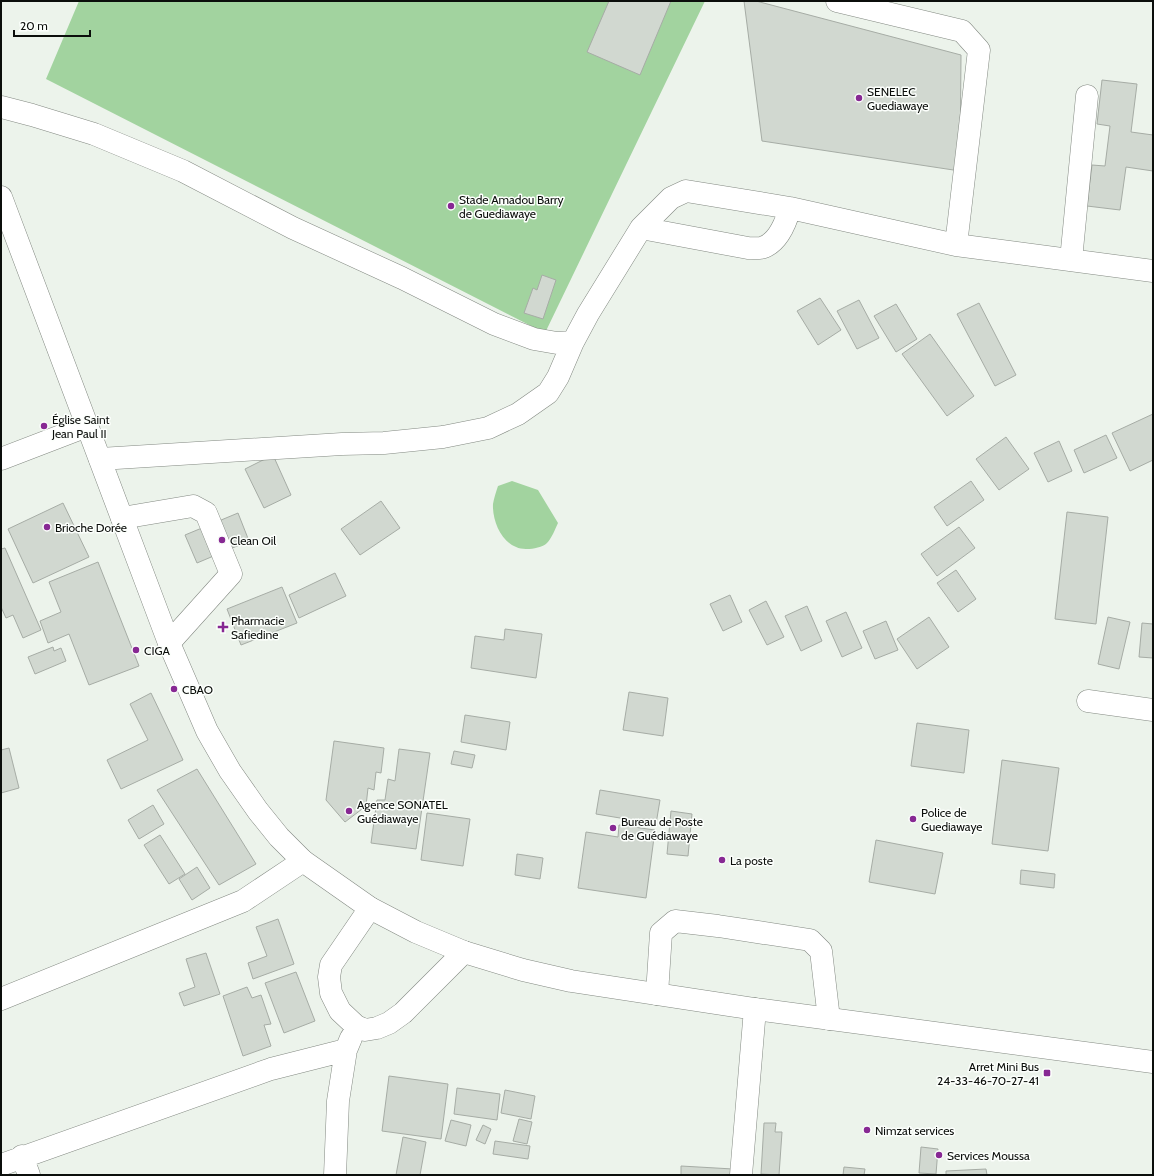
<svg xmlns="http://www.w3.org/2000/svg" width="1154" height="1176" font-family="Cabin,sans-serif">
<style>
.garden{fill:#a2d39f}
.building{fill:#d1d8d0;stroke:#a6aca5}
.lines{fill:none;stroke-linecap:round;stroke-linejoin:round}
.minor-casing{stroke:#838982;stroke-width:23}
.major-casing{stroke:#838982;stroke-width:23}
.minor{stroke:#fff;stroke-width:22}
.major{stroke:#fff;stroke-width:22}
.poi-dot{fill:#872893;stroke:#fcfffc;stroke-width:1.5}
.labels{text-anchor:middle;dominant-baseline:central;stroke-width:3;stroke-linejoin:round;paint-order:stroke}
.poi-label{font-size:12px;fill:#0b0e0b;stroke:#fcfffc;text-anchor:start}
</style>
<rect width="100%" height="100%" fill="#ecf3eb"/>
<path class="garden" d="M79 1H705L545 333 46 79Z
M512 481 538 490 558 523C555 529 552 538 547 543 543 547 533 549 527 549 505 550 492 524 493 504 494 498 496 492 498 486Z"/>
<path class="building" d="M609 1H671L640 75 587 52Z
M744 1H756L961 55 960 171 762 141Z
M1102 80 1137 84 1131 132 1153 135V171L1126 167 1120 210 1087 206 1092 165 1105 166 1110 126 1097 124Z
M542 275 556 280 543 319 524 313 533 288 537 290Z
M820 298 841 330 818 345 797 311Z
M859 300 879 338 857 349 837 311Z
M979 303 1016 375 995 386 957 314Z
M896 304 917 339 896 352 874 316Z
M930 334 974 396 947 416 902 354Z
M1153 414V460L1130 471 1112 433Z
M1106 435 1117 458 1084 473 1074 450Z
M1006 437 1029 469 999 490 976 459Z
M1059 441 1072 471 1048 482 1034 453Z
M273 455 291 495 264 508 245 469Z
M971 481 984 500 947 526 934 507Z
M381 501 400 528 360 555 341 529Z
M63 503 89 557 33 583 8 529Z
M1067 512 1108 517 1096 624 1055 619Z
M238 513 249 541 197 563 185 535Z
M959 527 975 548 937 576 921 554Z
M5 548 41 630 23 638 13 615 6 618 1 607V549Z
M98 562 139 666 89 685 69 634 48 643 40 621 61 612 49 582Z
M956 570 976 599 958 612 937 583Z
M335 573 346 596 299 618 289 595Z
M282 587 297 623 241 645 227 609Z
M730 595 742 622 723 631 710 604Z
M766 601 784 637 767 645 749 610Z
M807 606 822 641 801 651 785 616Z
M846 612 862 648 842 657 826 621Z
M929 617 949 647 917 669 897 639Z
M1108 617 1130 622 1119 669 1098 664Z
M886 621 898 650 875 659 863 631Z
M1142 623 1153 624V658L1139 657Z
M505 629 542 634 536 678 471 668 475 636 504 640Z
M53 647 54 651 61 648 66 661 35 674 28 657Z
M629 692 668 698 663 736 623 730Z
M151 693 183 760 121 789 107 760 148 740 130 704Z
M465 715 510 722 506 750 461 742Z
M917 723 969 730 964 773 911 766Z
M334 741 384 748 381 773 376 772 374 790 368 788 366 806 345 822 326 800Z
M9 748 19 788 1 793V750Z
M399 749 430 753 416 849 371 843 377 800H385L388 779 395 781Z
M454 751 475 755 472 768 451 764Z
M1002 760 1059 768 1048 851 992 844Z
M197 769 256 864 219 885 157 790Z
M600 790 660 800 656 824 596 814Z
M153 805 164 824 139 839 128 820Z
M671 811 692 814 688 856 667 854Z
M427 813 470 819 463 866 421 860Z
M619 825 655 830 646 898 578 888 586 832 618 837Z
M160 835 185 874 169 884 144 845Z
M876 840 943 853 935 894 869 882Z
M517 854 543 858 540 879 515 875Z
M197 867 210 888 192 900 179 879Z
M1021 870 1055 874 1054 888 1020 884Z
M278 919 294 964 253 979 248 963 267 956 256 927Z
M206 953 220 994 184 1006 179 993 195 987 186 959Z
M296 972 315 1021 284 1033 265 983Z
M247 987 252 998 261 995 271 1024 264 1025 271 1046 243 1056 223 996Z
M389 1076 448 1084 441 1139 382 1131Z
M457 1088 500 1094 497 1120 454 1114Z
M505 1090 535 1096 531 1119 501 1113Z
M519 1119 532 1122 527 1144 513 1141Z
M451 1120 471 1125 466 1146 445 1141Z
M764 1123H776L775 1132H782L779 1175 761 1174Z
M483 1125 491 1129 485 1144 476 1140Z
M403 1137 426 1142 420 1175H396Z
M495 1141 530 1146 528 1159 493 1154Z
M921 1147 938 1149 936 1174 919 1173Z
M681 1166 733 1169V1175H681Z
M844 1167 865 1169 864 1175H843Z
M986 1169 987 1175H946V1171Z"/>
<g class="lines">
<g class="minor-casing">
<path id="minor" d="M837 1 962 31 979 50 956 245
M1 107 32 115 94 134 183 171 293 228 402 278 494 324 534 339 557 343 573 342
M641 228 671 198 686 191 790 208 956 245 1153 271
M1071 260 1087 96
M1 459 87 426
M100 459 342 444 384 443 443 437 488 428 518 414 548 393 558 377 573 342 588 314 641 228 748 248C753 248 760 249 764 247 779 241 786 222 790 208
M122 518 193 506 206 513 231 574 169 643
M1088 701 1153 710
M370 908 331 965 329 977 331 993 340 1011 356 1026 365 1030 377 1028 389 1023 403 1013 464 952
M657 994 661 933 675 921 718 926 810 940 821 951 829 1019
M1 999 243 901 303 861
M22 1156 29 1175
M1 1165 271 1069 346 1050
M335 1175 338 1101 346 1050 351 1038
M741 1175 755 1009"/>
</g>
<g class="major-casing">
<path id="major" d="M1 197 169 643 207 731 230 771 258 811 279 837 303 861 370 908 416 932 464 952 523 970 571 981 755 1009 1153 1062"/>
</g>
<use href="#minor" class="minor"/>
<use href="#major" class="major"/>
</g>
<g class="poi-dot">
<circle cx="859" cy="98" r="4"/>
<circle cx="451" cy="206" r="4"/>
<circle cx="44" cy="426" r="4"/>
<circle cx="47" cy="527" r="4"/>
<circle cx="222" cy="540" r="4"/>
<path d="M221 621h4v4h4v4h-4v4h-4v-4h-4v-4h4z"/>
<circle cx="136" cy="650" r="4"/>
<circle cx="174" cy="689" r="4"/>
<circle cx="349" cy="811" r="4"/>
<circle cx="913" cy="819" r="4"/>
<circle cx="613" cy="828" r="4"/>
<circle cx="722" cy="860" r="4"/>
<rect x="1043" y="1069" width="8" height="8" rx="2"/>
<circle cx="867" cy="1130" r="4"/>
<circle cx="939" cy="1155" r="4"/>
</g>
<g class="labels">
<g class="poi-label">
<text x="867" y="91">SENELEC<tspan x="867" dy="14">Guediawaye</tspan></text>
<text x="459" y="199">Stade Amadou Barry<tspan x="459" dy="14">de Guediawaye</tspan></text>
<text x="52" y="419">Église Saint<tspan x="52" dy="14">Jean Paul II</tspan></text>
<text x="55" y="527">Brioche Dorée</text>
<text x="230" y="540">Clean Oil</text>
<text x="231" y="620">Pharmacie<tspan x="231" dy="14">Safiedine</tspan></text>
<text x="144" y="650">CIGA</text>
<text x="182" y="689">CBAO</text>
<text x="357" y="804">Agence SONATEL<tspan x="357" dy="14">Guédiawaye</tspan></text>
<text x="921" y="812">Police de<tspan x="921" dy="14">Guediawaye</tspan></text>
<text x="621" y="821">Bureau de Poste<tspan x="621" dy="14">de Guédiawaye</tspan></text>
<text x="730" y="860">La poste</text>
<text x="1039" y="1066" text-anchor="end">Arret Mini Bus<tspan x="1039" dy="14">24-33-46-70-27-41</tspan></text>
<text x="875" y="1130">Nimzat services</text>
<text x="947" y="1155">Services Moussa</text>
</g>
</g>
<rect width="1154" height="1176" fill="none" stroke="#0b0e0b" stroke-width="4"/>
<path d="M14 30v6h76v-6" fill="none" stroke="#0b0e0b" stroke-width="2"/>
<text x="20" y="30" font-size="12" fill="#0b0e0b" stroke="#fcfffc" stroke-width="3" paint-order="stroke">20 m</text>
</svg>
